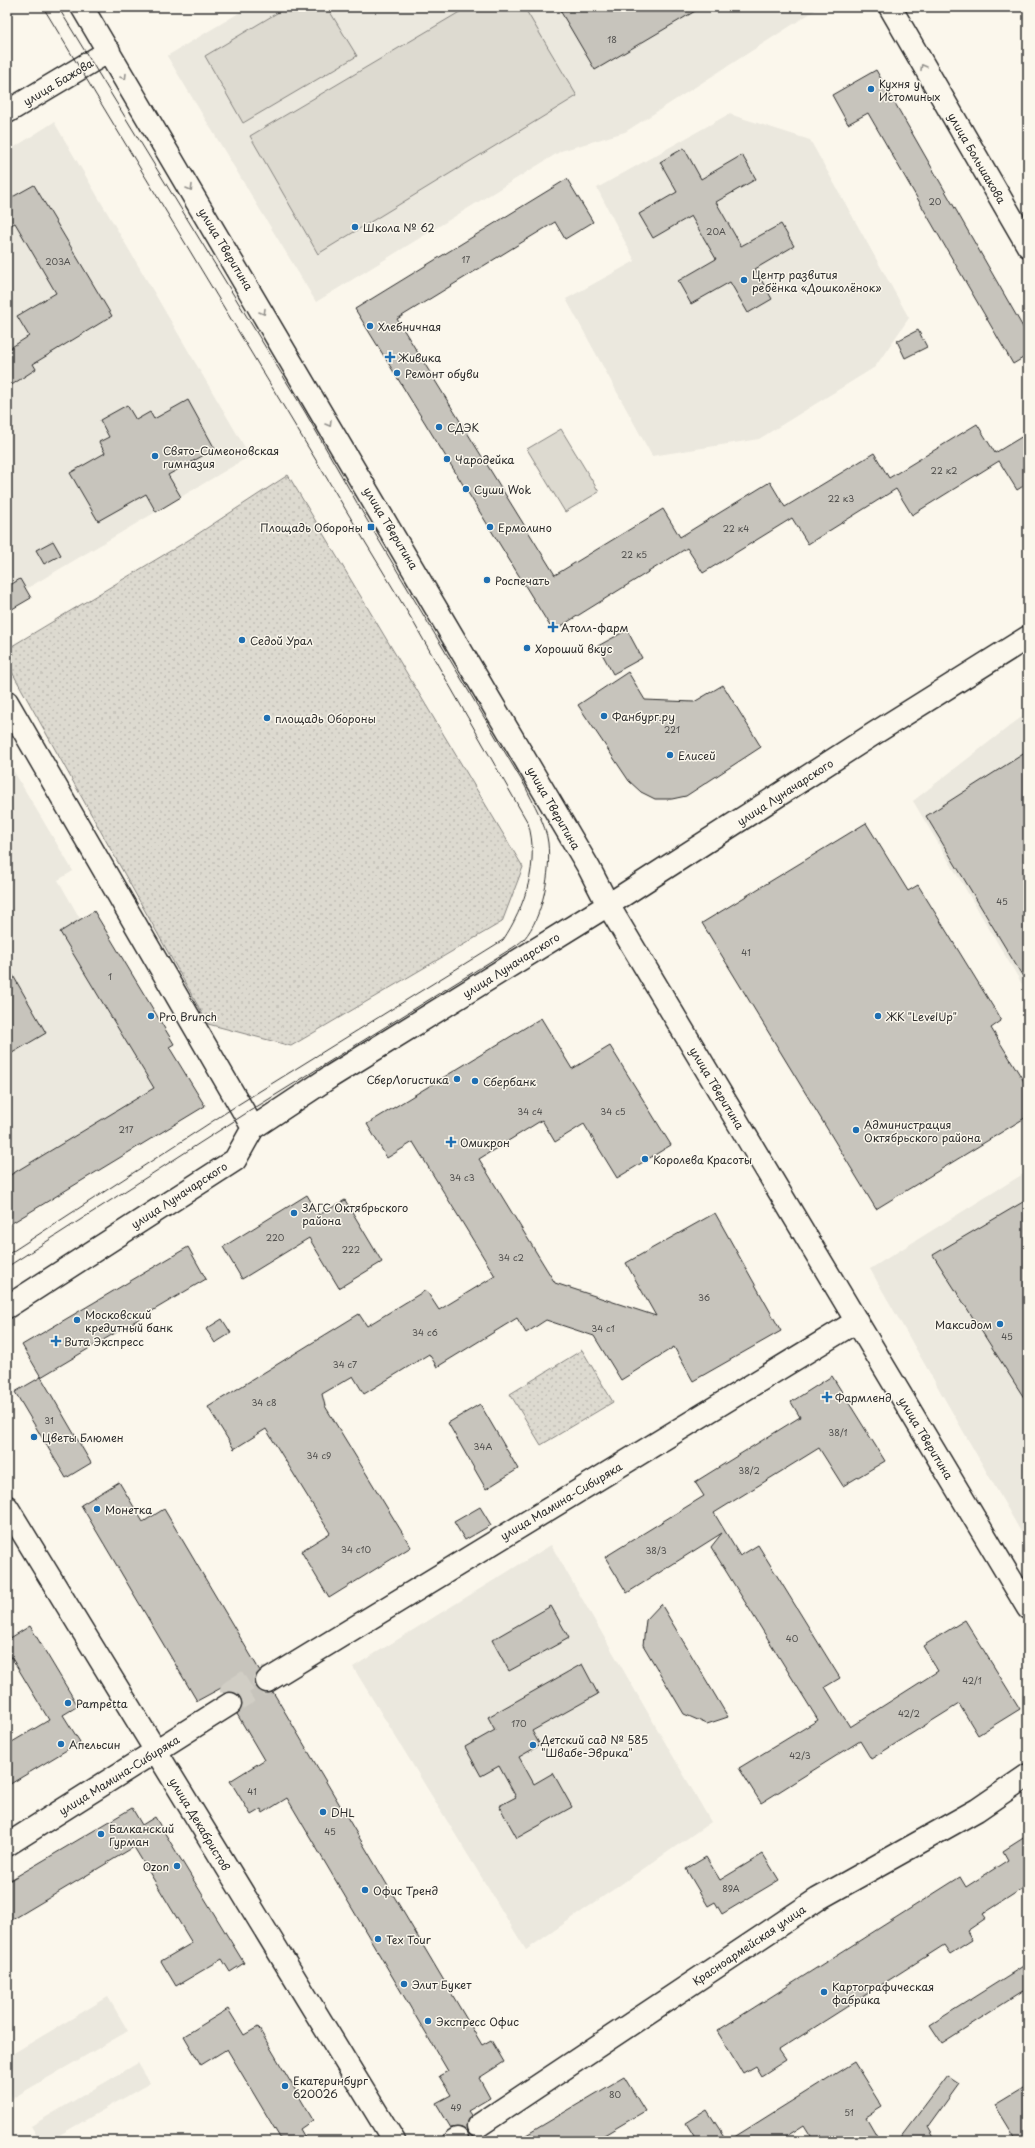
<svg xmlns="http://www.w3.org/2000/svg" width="1035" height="2148" font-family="'Playpen Sans',sans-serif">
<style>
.built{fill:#ebe8de}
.park{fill:url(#park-dots);stroke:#84827e}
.garden{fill:#dddad0;stroke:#84827e}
.building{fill:#c7c4bc;stroke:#2b2b2b}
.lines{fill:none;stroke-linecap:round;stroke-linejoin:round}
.minor-tunnel{stroke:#d1cec5;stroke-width:22;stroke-dasharray:22 11;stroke-linecap:butt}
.minor-casing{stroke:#2b2b2b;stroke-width:25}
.major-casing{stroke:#2b2b2b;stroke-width:25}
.minor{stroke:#fbf7ec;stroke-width:22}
.major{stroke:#fbf7ec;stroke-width:22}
.tram{stroke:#2b2b2b;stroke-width:1}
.oneway{stroke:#93918c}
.poi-dot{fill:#1f6fb2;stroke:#fbf7ec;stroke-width:1.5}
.labels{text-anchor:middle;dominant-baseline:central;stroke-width:3;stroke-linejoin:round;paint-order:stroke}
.number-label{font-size:9px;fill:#52514f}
.street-label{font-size:11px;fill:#2b2b2b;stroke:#fbf7ec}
.poi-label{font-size:11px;fill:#2b2b2b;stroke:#fbf7ec;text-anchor:start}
</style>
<defs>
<pattern id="park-dots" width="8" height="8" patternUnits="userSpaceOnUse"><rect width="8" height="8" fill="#dddad0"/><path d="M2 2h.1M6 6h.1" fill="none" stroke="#bebbb3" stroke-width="1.8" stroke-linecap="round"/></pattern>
</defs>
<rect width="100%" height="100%" fill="#fbf7ec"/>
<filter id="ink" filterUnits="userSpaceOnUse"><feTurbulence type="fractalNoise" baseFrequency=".025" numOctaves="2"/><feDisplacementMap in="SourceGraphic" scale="8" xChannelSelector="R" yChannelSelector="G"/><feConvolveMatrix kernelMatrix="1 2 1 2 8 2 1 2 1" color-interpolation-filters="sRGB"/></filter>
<g filter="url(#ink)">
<path class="built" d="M249 7H820L625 132 561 151 316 302 167 56Z
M729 114 810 140 909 318 875 367 759 439 652 456 566 299 635 261 597 188Z
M54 122 250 456 26 589 31 598 7 612V152Z
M1028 712V994L913 801Z
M7 760 73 871 58 880 182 1097 7 1200Z
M1028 1171V1544L870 1269Z
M551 1545 711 1822 526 1950 353 1667Z
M108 1997 128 2031 13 2098 7 2087V2057Z
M138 2063 150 2083 49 2141H40L31 2126Z"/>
<path class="park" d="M288 475 523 867 502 922 291 1046 208 1024 7 663V649L187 541Z
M582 1350 613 1402 541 1445 510 1394Z"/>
<path class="garden" d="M287 7H327L357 56 243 123 205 56Z
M468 7H524L577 96 318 254 250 136Z
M561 429 599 492 565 512 527 449Z"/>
<path class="building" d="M558 7H702L595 70Z
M876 70 1028 336V355L1013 364 868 113 848 124 832 95Z
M684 148 701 179 742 155 756 179 716 202 741 246 781 224 794 246 755 269 772 299 748 313 730 282 691 304 678 281 716 259 691 216 653 238 639 214 677 192 660 162Z
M567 179 593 222 565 239 555 222 397 319 555 575 663 509 680 537 770 482 785 507 874 453 889 478 977 424 995 453 1028 433V483L1017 490 999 461 912 515 896 489 808 544 792 518 703 573 687 548 553 631 355 309Z
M34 185 112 316 33 364 36 369 7 388V350L29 336 17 316 56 293 15 223 7 227V200Z
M918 330 927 347 905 358 897 341Z
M188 400 215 449 168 475 181 497 156 512 146 494 98 521 70 473 105 453 99 442 109 437 100 420 127 405 136 420 150 412 154 419Z
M53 541 61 555 44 564 36 550Z
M20 579 31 598 7 612V587Z
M627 630 642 658 613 674 598 646Z
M628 672 645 700 694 702 723 685 761 747 686 796 672 799H655L641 792 629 781 578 705Z
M1028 751V985L926 816Z
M866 823 908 891 918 885 995 1010 1001 1021 991 1028 1028 1088V1116L876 1209 702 923Z
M94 911 174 1044 169 1047 205 1106 7 1226V1177L154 1088 60 932Z
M7 965 46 1033 7 1056Z
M541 1018 572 1069 610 1046 671 1145 617 1178 584 1124 555 1142 542 1120 479 1159 555 1283 656 1316 626 1263 715 1213 781 1331 693 1381 674 1347 621 1380 594 1336 546 1320 526 1333 517 1318 437 1367 429 1354 364 1394 353 1376 322 1394 325 1406 411 1547 329 1598 301 1551 330 1533 266 1429 234 1449 208 1407 359 1314 367 1326 426 1290 439 1310 495 1276 413 1142 387 1158 367 1124Z
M307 1195 319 1215 345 1200 382 1262 339 1288 309 1238 242 1279 223 1247Z
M1028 1199V1404L933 1255Z
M188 1247 206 1279 41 1377 22 1345Z
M222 1319 231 1333 215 1343 206 1329Z
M832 1376 885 1461 843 1486 819 1448 714 1513 740 1556 758 1545 840 1678 825 1687 850 1727 938 1671 923 1646 965 1620 1020 1709 978 1735 959 1704 871 1759 860 1741 761 1803 739 1768 818 1720 711 1547 722 1533 627 1593 605 1557 704 1496 695 1482 800 1417 791 1402Z
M41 1377 91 1463 66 1478 15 1392Z
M480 1404 518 1469 486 1489 448 1423Z
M119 1482 143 1522 164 1509 260 1671 255 1681 257 1688 267 1693 273 1692 482 2045 491 2040 504 2062 479 2078 490 2098 468 2111 471 2115 467 2121V2132L462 2128H451L436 2103 451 2095 439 2076 448 2071 287 1798 263 1813 261 1809 251 1815 230 1781 264 1760 237 1714 242 1704 241 1698 235 1693H224L221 1688 197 1701 81 1505Z
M480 1507 491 1525 465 1540 454 1522Z
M661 1604 728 1717 707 1724 684 1714 643 1645 646 1620Z
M551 1606 569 1638 509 1671 492 1640Z
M30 1626 78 1706 63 1715 80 1742 7 1786V1745L49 1720 7 1650V1640Z
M582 1664 598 1694 532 1731 540 1745 519 1757 534 1784 553 1773 572 1807 517 1838 499 1806 516 1797 499 1766 481 1776 465 1747 495 1730 488 1717Z
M132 1808 142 1825 155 1817 244 1963 230 1972 222 1959 176 1986 161 1961 192 1943 134 1847 7 1923V1882Z
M1028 1835V1885L983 1914 986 1918 967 1931 972 1940 950 1954 944 1945 779 2050 786 2060 761 2076 755 2066 743 2073 717 2031 960 1877 966 1887 1008 1860 1003 1851Z
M763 1854 779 1880 722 1914 715 1902 708 1906 686 1869 706 1857 720 1880Z
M1028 1963V1988L942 2043 930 2025Z
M228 2009 244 2035 258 2027 313 2120 300 2129 307 2141H282L227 2049 201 2065 184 2036Z
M854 2062 882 2107 866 2117 880 2141H814L804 2125 779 2141H728Z
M947 2076 959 2084 928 2127 936 2141H898Z
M624 2077 645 2111 594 2141H516Z
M1028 2085V2141H1017L995 2105Z
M707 2110 727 2141H697L686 2123Z"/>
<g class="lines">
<path class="minor-tunnel" d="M257 1675 267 1681 230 1704 231 1691Z"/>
<g class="minor-casing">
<path id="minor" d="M82 7 589 868 608 905 1028 1608
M890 7 1028 246
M7 112 109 51
M7 702 253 1128
M7 1307 235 1160 253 1128 330 1077 608 905 875 733 1028 637
M267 1681 857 1321
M7 1845 230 1704
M478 2126 818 1899 977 1810 1028 1775
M454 2141 457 2139"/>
</g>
<g class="major-casing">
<path id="major" d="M7 1507 394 2141"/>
</g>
<use href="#minor" class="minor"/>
<use href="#major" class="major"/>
<path class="tram" d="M7 1255 239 1104 503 940C525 907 540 862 528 823L411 618 43 7
M7 1267 245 1114 509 950C514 947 520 943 524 939 543 917 551 871 548 843 546 824 533 803 525 786L364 515 305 412 58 7"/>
</g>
<defs><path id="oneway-chevron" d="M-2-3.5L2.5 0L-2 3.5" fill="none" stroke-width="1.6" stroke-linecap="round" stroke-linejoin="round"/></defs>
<g class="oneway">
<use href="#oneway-chevron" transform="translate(923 67) rotate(-120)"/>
<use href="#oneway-chevron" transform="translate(124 77) rotate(59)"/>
<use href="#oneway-chevron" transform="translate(190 188) rotate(59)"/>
<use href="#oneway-chevron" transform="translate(263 312) rotate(59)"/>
<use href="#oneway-chevron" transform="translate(329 424) rotate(59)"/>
</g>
</g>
<g class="poi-dot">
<circle cx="871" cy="89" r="4"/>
<circle cx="355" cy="227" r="4"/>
<circle cx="744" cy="280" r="4"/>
<circle cx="370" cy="326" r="4"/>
<path d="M388 351h4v4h4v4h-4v4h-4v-4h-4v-4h4z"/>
<circle cx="397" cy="373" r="4"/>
<circle cx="439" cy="427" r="4"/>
<circle cx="155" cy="456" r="4"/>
<circle cx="447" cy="459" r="4"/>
<circle cx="466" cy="489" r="4"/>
<rect x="367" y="523" width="8" height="8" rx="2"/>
<circle cx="490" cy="527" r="4"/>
<circle cx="487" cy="580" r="4"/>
<path d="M551 621h4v4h4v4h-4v4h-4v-4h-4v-4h4z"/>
<circle cx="242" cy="640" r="4"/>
<circle cx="527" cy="648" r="4"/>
<circle cx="604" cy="716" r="4"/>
<circle cx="267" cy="718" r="4"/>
<circle cx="670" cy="755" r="4"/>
<circle cx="151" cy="1016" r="4"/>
<circle cx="878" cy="1016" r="4"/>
<circle cx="457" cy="1079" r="4"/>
<circle cx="475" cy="1081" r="4"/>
<circle cx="856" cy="1130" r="4"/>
<path d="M449 1136h4v4h4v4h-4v4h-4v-4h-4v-4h4z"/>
<circle cx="645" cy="1159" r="4"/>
<circle cx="294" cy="1213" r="4"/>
<circle cx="77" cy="1320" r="4"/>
<circle cx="1000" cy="1324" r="4"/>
<path d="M54 1335h4v4h4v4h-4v4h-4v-4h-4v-4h4z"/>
<path d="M825 1391h4v4h4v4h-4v4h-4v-4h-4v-4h4z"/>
<circle cx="34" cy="1437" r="4"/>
<circle cx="97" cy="1509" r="4"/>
<circle cx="68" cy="1703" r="4"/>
<circle cx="61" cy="1744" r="4"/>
<circle cx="533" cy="1745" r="4"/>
<circle cx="323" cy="1812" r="4"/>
<circle cx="101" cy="1834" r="4"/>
<circle cx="177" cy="1866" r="4"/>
<circle cx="365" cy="1890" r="4"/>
<circle cx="378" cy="1939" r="4"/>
<circle cx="404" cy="1984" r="4"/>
<circle cx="824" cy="1992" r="4"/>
<circle cx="428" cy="2021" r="4"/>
<circle cx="285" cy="2086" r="4"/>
</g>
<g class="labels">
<g class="number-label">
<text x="612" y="39">18</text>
<text x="935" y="201">20</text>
<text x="716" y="231">20А</text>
<text x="466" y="259">17</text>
<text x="58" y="261">203А</text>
<text x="944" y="470">22 к2</text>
<text x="841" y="498">22 к3</text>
<text x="736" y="528">22 к4</text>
<text x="634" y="554">22 к5</text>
<text x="672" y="729">221</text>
<text x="1002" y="901">45</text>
<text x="746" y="952">41</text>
<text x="110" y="976">1</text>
<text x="530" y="1111">34 с4</text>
<text x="613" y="1111">34 с5</text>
<text x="126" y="1129">217</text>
<text x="462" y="1177">34 с3</text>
<text x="275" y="1237">220</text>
<text x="351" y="1249">222</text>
<text x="511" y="1257">34 с2</text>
<text x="704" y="1297">36</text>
<text x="603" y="1328">34 с1</text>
<text x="425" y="1332">34 с6</text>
<text x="1007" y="1336">45</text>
<text x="345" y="1364">34 с7</text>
<text x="264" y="1402">34 с8</text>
<text x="49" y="1420">31</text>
<text x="838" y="1432">38/1</text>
<text x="483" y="1446">34А</text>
<text x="319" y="1455">34 с9</text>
<text x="749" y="1470">38/2</text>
<text x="356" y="1549">34 с10</text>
<text x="656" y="1550">38/3</text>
<text x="792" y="1638">40</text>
<text x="972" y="1680">42/1</text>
<text x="909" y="1713">42/2</text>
<text x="519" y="1723">170</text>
<text x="800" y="1755">42/3</text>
<text x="252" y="1791">41</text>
<text x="330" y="1831">45</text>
<text x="731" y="1888">89А</text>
<text x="615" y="2094">80</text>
<text x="456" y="2107">49</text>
<text x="849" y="2112">51</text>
</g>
<g class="street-label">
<text transform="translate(58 82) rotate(-31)">улица Бажова</text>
<text transform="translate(977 158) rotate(60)">улица Большакова</text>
<text transform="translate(226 249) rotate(59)">улица Тверитина</text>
<text transform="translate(391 528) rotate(59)">улица Тверитина</text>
<text transform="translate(785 792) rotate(-33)">улица Луначарского</text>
<text transform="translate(554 808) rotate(60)">улица Тверитина</text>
<text transform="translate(511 965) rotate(-32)">улица Луначарского</text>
<text transform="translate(717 1088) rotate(59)">улица Тверитина</text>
<text transform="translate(179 1195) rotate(-33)">улица Луначарского</text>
<text transform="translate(926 1438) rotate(59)">улица Тверитина</text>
<text transform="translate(561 1501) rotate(-31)">улица Мамина-Сибиряка</text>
<text transform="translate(119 1775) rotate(-32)">улица Мамина-Сибиряка</text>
<text transform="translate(200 1824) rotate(59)">улица Декабристов</text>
<text transform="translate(749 1945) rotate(-34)">Красноармейская улица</text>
</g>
<g class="poi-label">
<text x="879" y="83">Кухня у<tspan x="879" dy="13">Истоминых</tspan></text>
<text x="363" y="227">Школа № 62</text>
<text x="752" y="274">Центр развития<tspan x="752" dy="13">ребёнка «Дошколёнок»</tspan></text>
<text x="378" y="326">Хлебничная</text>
<text x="398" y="357">Живика</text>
<text x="405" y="373">Ремонт обуви</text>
<text x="447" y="427">СДЭК</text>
<text x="163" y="450">Свято-Симеоновская<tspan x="163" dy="13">гимназия</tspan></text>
<text x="455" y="459">Чародейка</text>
<text x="474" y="489">Суши Wok</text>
<text x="363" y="527" text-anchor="end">Площадь Обороны</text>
<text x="498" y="527">Ермолино</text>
<text x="495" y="580">Роспечать</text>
<text x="561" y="627">Атолл-фарм</text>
<text x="250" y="640">Седой Урал</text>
<text x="535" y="648">Хороший вкус</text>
<text x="612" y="716">Фанбург.ру</text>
<text x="275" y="718">площадь Обороны</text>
<text x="678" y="755">Елисей</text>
<text x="159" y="1016">Pro Brunch</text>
<text x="886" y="1016">ЖК "LevelUp"</text>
<text x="449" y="1079" text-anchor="end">СберЛогистика</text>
<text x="483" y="1081">Сбербанк</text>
<text x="864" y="1124">Администрация<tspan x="864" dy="13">Октябрьского района</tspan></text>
<text x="460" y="1142">Омикрон</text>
<text x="653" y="1159">Королева Красоты</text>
<text x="302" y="1207">ЗАГС Октябрьского<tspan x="302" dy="13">района</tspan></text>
<text x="85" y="1314">Московский<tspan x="85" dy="13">кредитный банк</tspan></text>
<text x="992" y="1324" text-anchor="end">Максидом</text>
<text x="64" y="1341">Вита Экспресс</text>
<text x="835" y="1397">Фармленд</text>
<text x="42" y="1437">Цветы Блюмен</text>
<text x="105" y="1509">Монетка</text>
<text x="76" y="1703">Pampetta</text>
<text x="541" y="1739">Детский сад № 585<tspan x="541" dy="13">"Швабе-Эврика"</tspan></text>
<text x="69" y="1744">Апельсин</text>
<text x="331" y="1812">DHL</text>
<text x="109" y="1828">Балканский<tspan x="109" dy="13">Гурман</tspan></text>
<text x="169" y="1866" text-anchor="end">Ozon</text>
<text x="373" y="1890">Офис Тренд</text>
<text x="386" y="1939">Tex Tour</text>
<text x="412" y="1984">Элит Букет</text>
<text x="832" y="1986">Картографическая<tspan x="832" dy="13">фабрика</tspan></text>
<text x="436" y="2021">Экспресс Офис</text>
<text x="293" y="2080">Екатеринбург<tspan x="293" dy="13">620026</tspan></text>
</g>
</g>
<rect width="1035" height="2148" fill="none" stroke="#fbf7ec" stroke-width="24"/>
<rect x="12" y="12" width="1011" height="2124" fill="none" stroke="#2b2b2b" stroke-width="1.5" filter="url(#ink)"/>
</svg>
